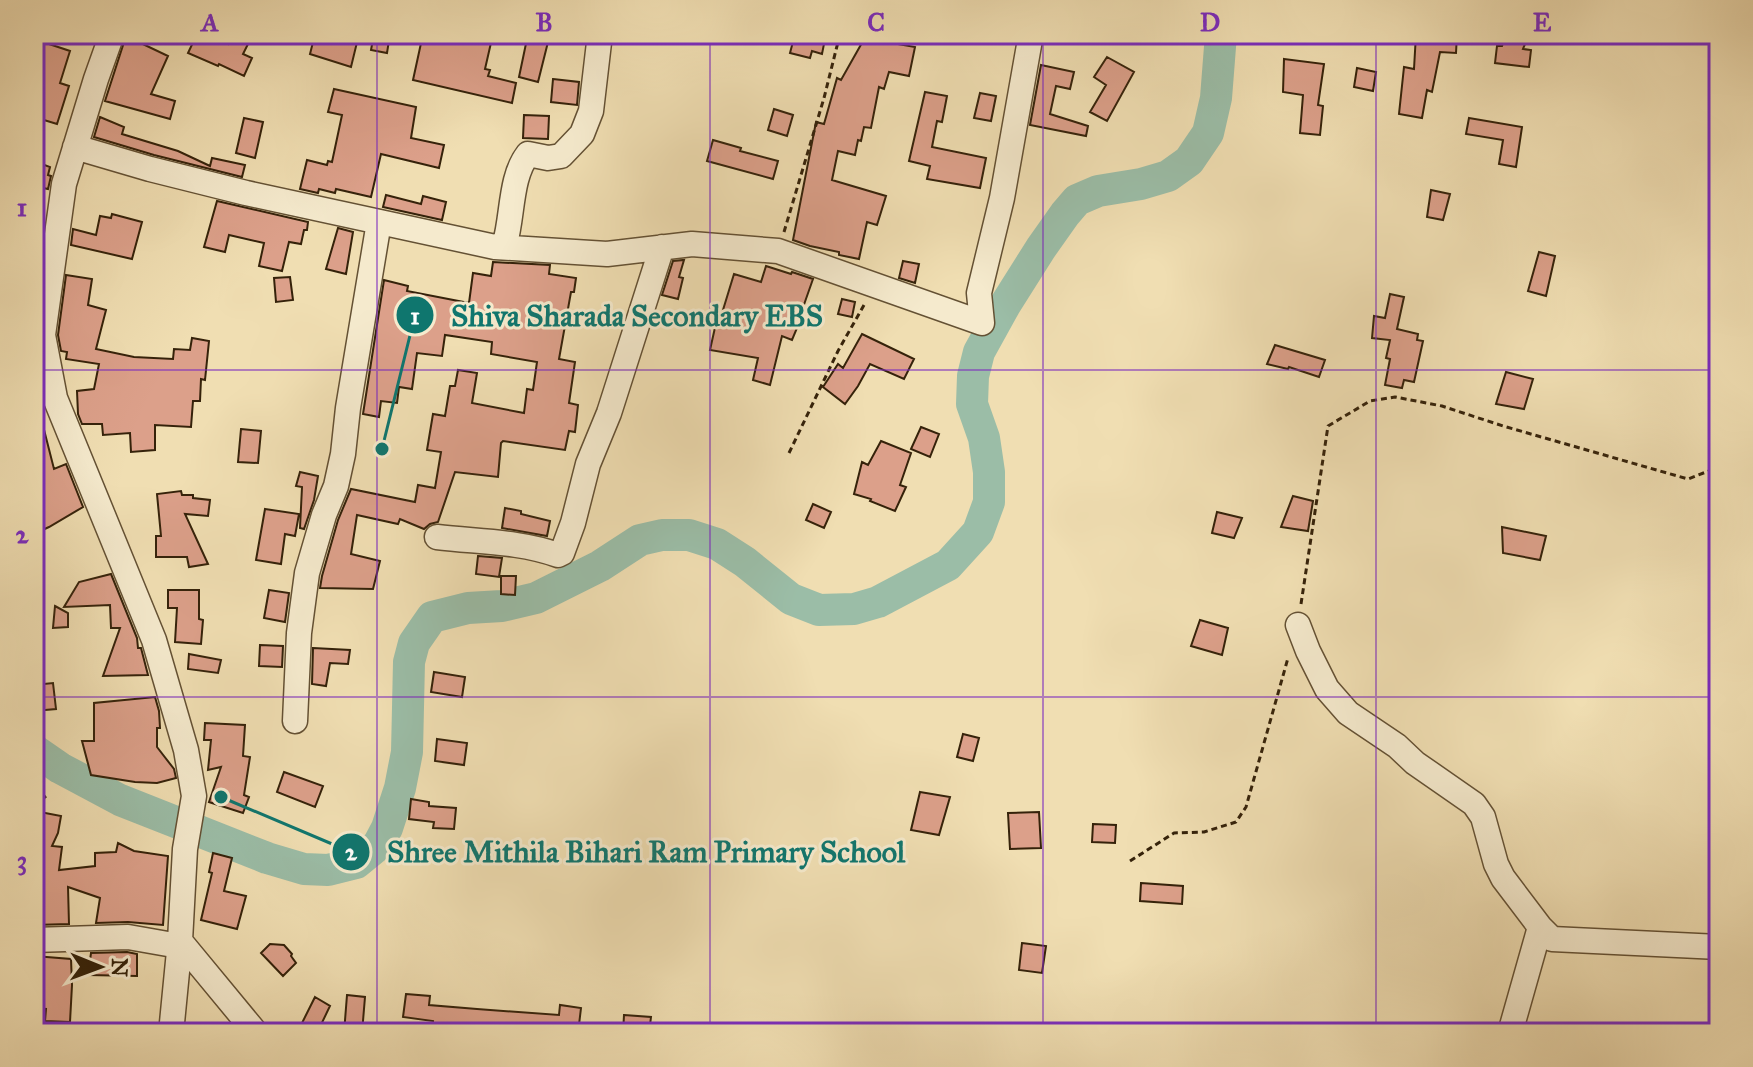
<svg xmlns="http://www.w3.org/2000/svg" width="1753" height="1067" font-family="'IM FELL Great Primer',serif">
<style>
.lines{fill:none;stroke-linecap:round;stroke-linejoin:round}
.river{stroke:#9bbda7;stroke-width:32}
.building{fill:#dca08a;stroke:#35220a;stroke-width:2}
.minor-casing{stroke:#645134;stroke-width:27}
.path{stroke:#35220a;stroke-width:3;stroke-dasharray:6 4;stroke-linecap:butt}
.minor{stroke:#f5eacd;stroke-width:24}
.grid{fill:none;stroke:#7b2cbf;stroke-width:2;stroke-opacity:0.55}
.leader{fill:none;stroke:#0f766e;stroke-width:3}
.callout-dot{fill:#0f766e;stroke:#f5eacd;stroke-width:3}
.mark-label{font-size:24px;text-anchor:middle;font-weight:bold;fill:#fff}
.callout-label{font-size:30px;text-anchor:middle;font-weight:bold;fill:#0f766e;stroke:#f5eacd;stroke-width:6;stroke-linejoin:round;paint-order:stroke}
.neatline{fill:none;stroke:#7b2cbf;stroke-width:3}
.grid-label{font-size:26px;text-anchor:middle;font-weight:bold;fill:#7b2cbf}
</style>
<rect width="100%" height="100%" fill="#f0deb2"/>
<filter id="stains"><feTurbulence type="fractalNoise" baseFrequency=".0025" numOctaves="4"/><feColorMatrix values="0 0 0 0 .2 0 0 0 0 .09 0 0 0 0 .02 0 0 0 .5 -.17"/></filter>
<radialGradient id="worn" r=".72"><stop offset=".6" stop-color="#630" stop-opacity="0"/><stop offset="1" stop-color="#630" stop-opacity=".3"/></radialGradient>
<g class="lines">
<path class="river" d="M34 750 60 768 120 800 267 858 304 869 328 870 356 863 378 845 387 828 400 788 407 752 409 662 414 643 432 617 468 608 502 606 536 598 600 566 640 540 662 535H689L717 544 745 562 791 599 819 610 854 609 878 602 948 565 978 532 989 502V472L984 438 972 404 973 376 979 352 1005 305 1041 248 1065 214 1077 200 1098 191 1141 184 1168 176 1189 161 1208 133 1216 98 1221 34"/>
</g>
<path class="building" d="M197 34H208L228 44 233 34H253L243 54 252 58 244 76 219 64 218 66 188 53Z
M315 34H359L351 67 310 54Z
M374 34H390L387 53 371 50Z
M423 34H493L485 69 490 70 488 76 516 83 512 103 413 80Z
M528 34H550L538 82 519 77Z
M795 34H826L822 54 812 51 810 58 790 53Z
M867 34 893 40 892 43 915 47 909 76 889 72 884 89 879 87 871 128 864 127 861 141 858 140 855 155 838 151 832 180 886 196 877 225 867 222 859 259 839 255V252L810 246 793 240 816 122 824 124 837 78 841 80Z
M1416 34H1457L1456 53 1440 52 1432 92 1427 90 1422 118 1399 114 1404 67 1414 69Z
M1506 34H1514L1527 39 1523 49 1531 50 1529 67 1495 63 1497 46H1502Z
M126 36 168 56 151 94 175 101 170 119 105 101Z
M34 39 70 51 60 83 69 86 57 124 34 117V77L38 65 34 63Z
M1107 57 1134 72 1107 121 1090 112 1106 85 1094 77Z
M1284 59 1324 64 1318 105 1323 106 1320 135 1300 133 1303 95 1283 92Z
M1041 65 1074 72 1070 89 1056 86 1050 114 1088 126 1086 136 1030 125Z
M1357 68 1376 72 1373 91 1354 87Z
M553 79 579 82 577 105 551 102Z
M334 89 416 107 411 138 444 145 439 168 381 154 371 197 336 189 335 193 319 189 318 193 300 189 307 160 327 165 328 161 332 162 342 115 328 112Z
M925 92 947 96 942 122 937 121 932 147 986 158 980 188 927 179 930 166 909 161Z
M980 93 996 96 991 121 974 118Z
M774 109 793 115 787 136 768 130Z
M524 115 549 116 548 139 523 138Z
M100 117 124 127 122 134 178 151 210 166 212 158 245 165 242 177 154 155 94 137Z
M244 118 263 122 255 158 236 153Z
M1469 118 1522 127 1516 167 1499 164 1503 140 1466 134Z
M713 140 741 148 740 151 778 161 773 179 707 161Z
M34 161 50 167 48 175 51 176 48 189 43 188 36 208H34Z
M1431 190 1450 194 1443 220 1427 217Z
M386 195 421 204 423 196 446 202 442 220 383 207Z
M217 201 308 222 307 230H304L301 244 289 242 282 271 259 266 264 243 229 235 225 252 204 247Z
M112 214 142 222 132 259 71 245 73 229 96 235 100 216 111 218Z
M338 228 353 232 346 274 326 269Z
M1539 252 1555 256 1546 296 1528 291Z
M684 260 679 277 683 278 678 299 662 295 673 261Z
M903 261 919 264 915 283 899 278Z
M493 262 550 265 549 274 576 278 574 292H571L559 359 575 362 569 403 578 405 575 432 569 431 565 450 503 441 501 443 498 477 455 472 438 522 430 524 424 529 400 519 398 524 357 515 351 554 380 561 373 589 320 588 322 576 338 520 351 489 415 502 418 485 435 488 441 452 427 450 433 414 445 416 450 386H455L458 370 477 373 472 403 524 413 527 389 533 390 537 362 491 354 492 342 445 335 442 356 417 353 412 389 399 387 397 403 381 401 379 417 363 414 384 280 408 286 407 291 469 303 473 273 491 276Z
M766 266 791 274 792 272 813 279 800 316H802L792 340 782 336 770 385 753 380 758 358 710 350 716 323H719L734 274 761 282Z
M66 275 92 279 88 305 106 310 96 349 134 357 173 359 174 349 190 350 192 338 209 341 205 380 201 379 200 401H193L191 427 155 425V450L131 452 130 433 103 435 102 424H82L78 414 77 391 94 389 99 364 66 359 67 352 61 351 58 335Z
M290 277 293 300 276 302 274 278Z
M1390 294 1404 297 1397 329 1418 334 1417 340 1423 341 1414 382 1404 380 1402 388 1385 385 1390 359 1386 358 1390 340 1372 338 1374 316 1385 318Z
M842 299 855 302 852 317 838 314Z
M862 334 914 359 904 379 870 364 858 386 845 404 823 387 838 364 843 368Z
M1275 345 1325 360 1319 377 1289 367 1288 369 1267 364Z
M1506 372 1533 379 1524 409 1496 404Z
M39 410 54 469 66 464 83 507 49 527 34 534V411Z
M921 427 939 434 930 457 911 449Z
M241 429 261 431 258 463 238 462Z
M881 441 911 453 900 485 906 487 895 511 870 501 871 499 854 494 862 462 868 465Z
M300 472 318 476 314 500 304 529 300 528 302 487 296 486Z
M181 491 182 495H193V498L210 500 208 516 185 514 208 564 189 567 187 557H156V536H161L157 494Z
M1293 496 1313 501 1308 531 1281 527Z
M813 504 831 512 824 528 806 520Z
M505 508 521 511V514L550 521 547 536 502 528Z
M265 509 299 514 295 536 285 534 281 564 256 560Z
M1217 512 1242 518 1234 538 1212 533Z
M1502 527 1546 536 1540 560 1503 553Z
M478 556 502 558 499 577 476 574Z
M111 574 137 638 138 648H141L148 675 103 676 120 628H111L110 605 64 607 79 582Z
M501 576H516L515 595 501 594Z
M168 590H199V619L203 620 201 644 175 642 177 608H168Z
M269 590 289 593 285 622 264 618Z
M55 606 68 613V627L53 628Z
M1200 620 1228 628 1222 655 1191 646Z
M260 645 283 646 282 667 259 666Z
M313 648 350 650 348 664 330 663 326 686 312 684Z
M189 654 221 660 218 673 188 669Z
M434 672 465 677 462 697 431 692Z
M53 683 56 709 34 711V685Z
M155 697 159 711 160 728H157V747L174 769 176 778 157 783 135 782 91 775 82 741H94V703Z
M205 723 245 725 243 756 250 757 244 795 249 797 243 813 209 802 221 767 208 770 211 740H204Z
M963 734 979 738 973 761 957 757Z
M437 739 467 743 464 765 435 761Z
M284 772 323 786 315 807 277 792Z
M920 792 950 797 939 835 911 830Z
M411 799 429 802V806L456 808 454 829 433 828 434 822 409 819Z
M40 812 61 816 58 833 52 846 62 847 59 870 95 866V853L116 852 118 843 134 851 168 856 163 925 128 922 96 923 100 898 68 887 69 924 34 925V833Z
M1039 812 1041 848 1010 849 1008 813Z
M1093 824 1116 825 1115 843 1092 842Z
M213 853 232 858 224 891 246 896 237 929 201 920 212 873 209 872Z
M1141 883 1183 886 1182 904 1140 901Z
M1022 943 1046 946 1042 973 1019 970Z
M270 944 284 945 292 954 291 956 296 963 283 976 261 953Z
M127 952 137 954V976L88 975 91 953Z
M34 956 71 959 72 985 70 1022 45 1021 46 1009 34 1008Z
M406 994 430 996 429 1005 477 1009 559 1015 560 1005 581 1008 578 1033H432L433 1021 403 1017Z
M347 995 365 997 362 1033H344Z
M315 997 330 1006 317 1033H297Z
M624 1015 651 1017 649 1033H623Z"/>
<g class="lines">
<g class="minor-casing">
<path id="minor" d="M112 34 96 79 64 184 43 335 55 398 154 640 186 750 194 796 185 849 180 941 171 1033
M75 147 150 169 246 193 495 247 607 254 692 244 778 251 982 323 979 293 1002 198 1031 34
M495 247 505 243C513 215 510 177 528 154L548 158 561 156 582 134 591 111 600 34
M437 537C478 542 519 541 558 555L562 553 573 523 588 464 609 413 662 247
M1298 625 1308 651 1327 689 1348 713 1397 746 1415 763 1474 804 1483 817 1496 864 1503 878 1540 927 1552 939 1719 947
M295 721 299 633 307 573 324 515 336 486 343 454 348 408 379 222
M34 940 128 937 179 946
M180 941 256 1033
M1510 1033 1540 927"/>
</g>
<path class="path" d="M784 232 824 98 840 34
M789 453 838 351 864 305
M1301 604 1328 426 1370 401 1395 397 1442 406 1503 426 1688 479 1719 467
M34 806 46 796
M1130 861 1174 833 1204 832 1236 822 1246 807 1288 658"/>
<use href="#minor" class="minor"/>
</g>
<path class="grid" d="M377 34V1033M710 34V1033M1043 34V1033M1376 34V1033M34 370H1719M34 697H1719"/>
<path class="leader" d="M382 449L415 315M221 797L351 852"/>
<g class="callout-dot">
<circle cx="382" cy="449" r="8"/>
<circle cx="221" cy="797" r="8"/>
<circle cx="415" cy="315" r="20"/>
<circle cx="351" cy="852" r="20"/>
</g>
<g class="mark-label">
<text x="415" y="324">1</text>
<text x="351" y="860">2</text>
</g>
<g class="callout-label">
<text x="637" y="326">Shiva Sharada Secondary EBS</text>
<text x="646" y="862">Shree Mithila Bihari Ram Primary School</text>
</g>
<rect width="1753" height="1067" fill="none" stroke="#f0deb2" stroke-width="88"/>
<g transform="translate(100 967) rotate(91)" stroke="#f5eacd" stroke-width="6" paint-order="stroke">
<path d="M0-6L14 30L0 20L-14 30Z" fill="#35220a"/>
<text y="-12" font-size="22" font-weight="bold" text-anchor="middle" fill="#35220a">N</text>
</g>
<rect x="44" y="44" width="1665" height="979" class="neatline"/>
<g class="grid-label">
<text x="210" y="31">A</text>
<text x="544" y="31">B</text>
<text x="876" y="31">C</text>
<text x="1210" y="31">D</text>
<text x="1542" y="31">E</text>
<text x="22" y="216">1</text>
<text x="22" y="543">2</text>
<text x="22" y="869">3</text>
</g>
<rect width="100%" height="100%" filter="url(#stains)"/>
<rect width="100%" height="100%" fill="url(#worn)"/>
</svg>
